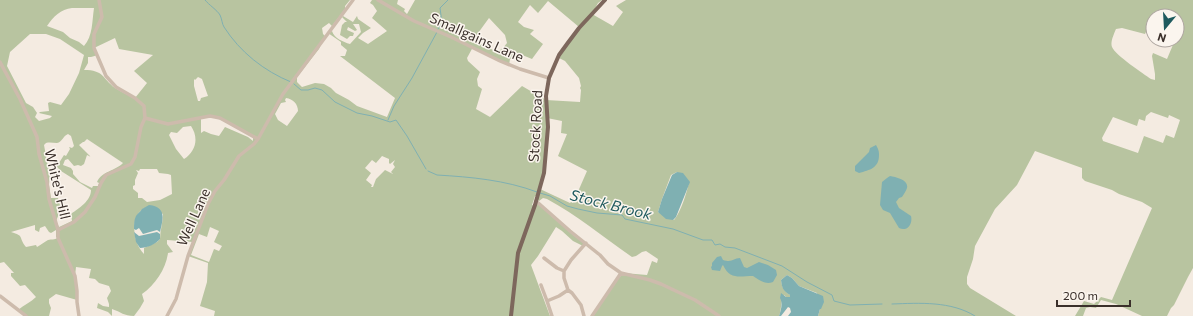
<svg xmlns="http://www.w3.org/2000/svg" width="1193" height="316" font-family="Commissioner,sans-serif">
<style>
.green{fill:#b8c4a0;fill-rule:evenodd}
.water{fill:#7fb0b2}
.lines{fill:none;stroke-linecap:round;stroke-linejoin:round}
.stream{stroke:#7fb0b2;stroke-width:1}
.minor{stroke:#cdbbac;stroke-width:3.5}
.major{stroke:#7d675c;stroke-width:4}
.labels{text-anchor:middle;dominant-baseline:central;stroke-width:3;stroke-linejoin:round;paint-order:stroke}
.street-label{font-size:14px;fill:#3b302b;stroke:#fbf5ee}
.water-label{font-size:15px;font-style:italic;fill:#1f5a5e;stroke:#fbf5ee}
</style>
<rect width="100%" height="100%" fill="#f4ebe1"/>
<path class="green" d="M0 0H350L345 6V9L332 26 329 23 322 28 323 34 325 36 319 49 297 77V82L302 87 315 83 324 84 331 88 336 93 349 100 357 106 387 117 395 98 340 56H345L347 50 341 45V42L328 33 332 31C334 38 343 42 350 44L361 32 359 24H353L357 30 355 31 348 27 347 30 354 33 353 36H350L347 39 340 35 342 25 345 22H347L342 17 343 16 353 22 357 16 358 19 371 28 363 33 358 38 368 44 387 31 372 18 377 11 373 5 370 3 372 0H398L397 4 405 9 404 11 407 14 415 0H602L598 3 592 14 613 26 623 12 616 6 626 0H1193V268L1188 277 1174 305 1171 308 1167 316H1142L1116 304 1101 300 1096 308 1090 307 1086 308 1083 316H1075L1084 301 1094 304 1101 297 1112 300 1152 208 1142 202 1119 194 1112 190 1085 181 1082 178V168L1035 151 1017 185 995 209 975 246 973 259 967 277V284L970 288 1016 316H818L820 309 817 293 799 286 792 278 787 275 781 280C782 288 784 291 790 295V297H786L784 295C780 302 782 309 779 316H592L614 282 624 273 647 275 652 261 657 263 658 259 646 251 642 252 636 256 632 257C603 237 577 215 547 199L543 198 539 201 537 198V196H535L532 205 534 206 536 201 586 243 583 246 573 241 562 231 556 227 538 256 531 265 550 316H214L215 311 200 306 207 282 208 263 188 256 193 242 167 240V244L173 252 168 253C166 269 155 285 142 294L144 301 140 308 134 316C124 316 121 312 112 309V316L108 312 97 308 98 303 103 306 109 307V304L107 298 111 291 109 286 99 283 95 279 89 278 91 269 76 267 75 276 77 300 56 294 49 299V303L51 308 49 316H26L18 310C24 305 31 302 36 297L25 285 20 286 11 276V273H14L4 262 0 263ZM548 1 579 27 559 58 565 61 579 78 581 86 580 88 581 90 580 102 546 100 522 86 490 117 476 109 482 89 478 86 477 79 480 72 468 61 467 58 473 47 509 65 510 59H512L515 52 532 59 543 44 530 34 534 30 524 27 518 22 530 5 538 13ZM72 8H94C92 21 93 36 84 46L79 42 70 38 63 32 47 26C53 17 61 9 72 8ZM1153 16H1177V40H1175L1167 59 1153 53 1152 56 1155 74V80L1151 79C1144 74 1115 55 1112 47 1110 42 1114 34 1116 29L1122 28 1145 34 1152 19H1153ZM489 18 505 35 507 43 503 48 497 52 473 40ZM30 34H46L60 39 84 55 79 73 69 94 61 105 50 102 48 103 49 111 40 112 39 113 52 116 50 118 39 121 35 117 37 113 33 107 26 103 7 66 10 52ZM115 38 119 49 153 55 134 71 147 83 135 98C129 95 121 92 115 88 102 78 104 70 84 70L88 63V57H91L98 55 94 48ZM198 77 202 79 208 96 201 98 200 101H198L194 86V79L195 80ZM286 98C293 99 298 104 298 111L287 126 278 120 275 114 281 103 286 102 285 100ZM1151 112 1168 118 1169 115 1180 120 1174 138 1166 135 1163 143 1144 136 1138 153 1103 141 1102 138 1113 117 1137 126 1139 119 1145 121 1146 116ZM210 116 227 122 253 136V141L248 137 225 127 219 136 211 134 204 131 201 133V119ZM547 118 562 121 561 133 567 134 558 156 587 171 573 203 571 202 570 203 540 189 544 173ZM191 126C199 138 196 151 184 159L176 149 169 135 171 132 177 133 183 127ZM68 134 71 136 74 146 72 148 69 147 70 149 66 156 64 155 57 166 54 164 61 171 91 190C91 201 79 208 71 214L72 221 59 227 56 221 61 209 58 198H51L49 185 50 170 48 167 44 145 46 143C50 142 53 143 57 143 62 142 63 136 68 134ZM87 139 123 163C115 171 102 171 97 182L99 183 98 186H93L92 188 80 182 73 174V171L71 168 63 165 65 160 68 159 74 166 78 165 81 166 84 164 87 155 91 157 79 145 83 142H84ZM382 156 389 159V163L390 164 395 160 393 164 395 167 391 172 393 174 385 170 376 179 373 187H371L372 185 366 180 371 173 365 168 372 160 376 163ZM140 169H157L159 173 168 174 171 175 172 194 160 200 147 202 142 198H138V193L133 189V186L135 185V180L138 173 136 170 139 171ZM677 172 689 182C687 192 681 212 674 220L658 212 662 199 671 175ZM147 207 163 214C163 222 160 230 160 239L157 242 144 248V254C132 242 129 213 147 207ZM35 225V230L39 232 40 228 45 226 49 232 51 233 56 230V237L58 238C54 240 52 239 48 240 44 242 41 245 37 247L36 245 26 247C18 237 25 236 11 232ZM210 227 219 231 214 242 222 246 219 251 214 249 209 262 191 255 199 234 207 237Z"/>
<path class="water" d="M876 145C878 149 879 150 879 155 879 168 870 170 859 173L855 171V166L869 152 870 148Z
M677 172 683 173 690 182 676 217 673 220 666 219 658 212 662 199 672 175Z
M890 176C896 177 909 180 907 188 906 191 904 194 902 197L899 198 896 202 899 208 911 216C913 224 907 232 899 228L890 213 883 210 880 205 882 182 887 178Z
M149 205C167 207 163 219 160 232L157 230 143 234 139 228 136 230 134 229C134 224 134 220 136 216 138 213 140 212 142 209Z
M134 232 139 236 157 232 160 234V239C156 244 147 248 140 248L136 242Z
M721 256 723 260C733 263 733 258 740 258L744 267 747 268 759 262 768 265 776 270 777 275 773 282C765 285 759 280 753 276 739 276 730 280 723 265L722 266 720 271 712 270 711 267 712 266V263L717 257Z
M787 275 792 278 799 286 823 296 824 302 821 309H820L818 316H788L791 312 790 308 788 307 781 316H779C781 310 783 303 780 298L781 293 786 297H790V295C783 291 782 288 781 280Z"/>
<g class="lines">
<path class="stream" d="M205 0C209 5 217 10 220 15 222 19 222 24 224 27 240 52 264 71 291 82
M438 29 442 23 440 8 448 0
M294 84 301 90H308L315 88 322 90 335 102 357 113 372 116 390 122 396 120 407 136 426 169
M388 120 394 106 412 78 437 32
M428 171 437 175C471 177 505 180 537 192
M540 193 550 196 567 206 578 209 597 213 622 215 625 219 673 229 703 240H712L715 245 720 244 725 247 735 248 782 266 807 282 832 295 834 301 850 305 882 304
M892 304C920 303 951 301 975 316"/>
<path class="minor" d="M378 0 414 21 451 37 500 61 520 69 549 78
M0 62 20 99 37 137 39 154 47 182 49 199 58 230V238L75 276 77 291V302L79 316
M145 118 168 124 210 116 220 118 258 139
M536 201 570 231 600 255 608 264 621 273 650 280 661 284 695 300 719 316
M58 230 74 222 85 212 95 197 101 183 106 175 131 164 135 157 141 127 145 118 144 106 135 98 116 87 106 76 94 48V34L102 17 99 0
M544 258 557 268 564 271
M541 285 547 301 559 296 568 290
M0 296 26 316
M547 301 552 316
M167 316 176 299 188 256 208 204 215 191 224 180 239 156 254 144 258 139 283 94 353 0
M584 316 581 305 572 293 568 290 564 278V271L571 260 586 243
M592 316 621 273"/>
<path class="major" d="M511 316 518 253 535 205 544 173 548 127 546 96 549 78 559 55 567 44 579 28 605 0"/>
</g>
<g class="labels">
<g class="street-label">
<text transform="translate(477 37) rotate(24)">Smallgains Lane</text>
<text transform="translate(535 126) rotate(-87)">Stock Road</text>
<text transform="translate(58 184) rotate(77)">White's Hill</text>
<text transform="translate(193 217) rotate(-66)">Well Lane</text>
</g>
<g class="water-label">
<text transform="translate(611 204) rotate(14)">Stock Brook</text>
</g>
</g>
<g transform="translate(1165 28) rotate(198)"><circle r="19" fill="#fbf5ee" stroke="#aea6a0"/>
<path d="M0-3L7 15L0 10L-7 15Z" fill="#1f5a5e"/>
<text y="-6" font-size="11" font-weight="bold" text-anchor="middle" fill="#3b302b">N</text>
</g>
<path d="M1057 300v6h73v-6" fill="none" stroke="#3b302b" stroke-width="2"/>
<text x="1063" y="300" font-size="12" fill="#3b302b" stroke="#fbf5ee" stroke-width="3" paint-order="stroke">200 m</text>
</svg>
